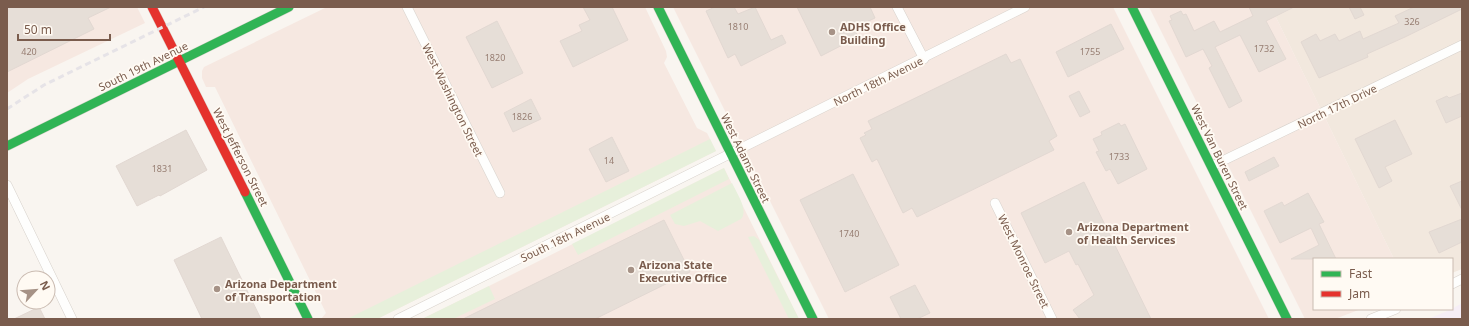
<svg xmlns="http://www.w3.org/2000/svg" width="1469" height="326" font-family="'Noto Sans',sans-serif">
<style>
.residential{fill:#f2e8de}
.commercial{fill:#f6e8e1}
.education{fill:#f6eef6}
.green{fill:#e7f0db}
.building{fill:#e6ded7;stroke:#e2d8d2}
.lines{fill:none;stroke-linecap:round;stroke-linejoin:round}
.street-casing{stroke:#d7d1cb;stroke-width:10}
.fast-casing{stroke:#d9d2cb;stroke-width:10}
.jam-casing{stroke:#d9d2cb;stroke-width:10}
.street{stroke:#fefefd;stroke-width:9}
.fast{stroke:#30b455;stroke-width:9}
.jam{stroke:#e5322d;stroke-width:9}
.rail{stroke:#e6e3e7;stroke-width:3;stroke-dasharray:6 4;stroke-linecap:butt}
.poi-dot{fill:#a69286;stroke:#fffaf3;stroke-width:1.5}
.labels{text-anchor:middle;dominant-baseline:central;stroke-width:3.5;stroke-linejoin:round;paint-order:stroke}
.number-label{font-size:9px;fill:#977e72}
.poi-label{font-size:11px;font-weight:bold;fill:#7a5c4d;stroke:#fffaf3;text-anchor:start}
.street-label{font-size:11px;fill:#7a5c4d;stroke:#fffaf3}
</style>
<rect width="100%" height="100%" fill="#f9f5f0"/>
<path class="residential" d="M1271 7H1462V269L1452 273V259H1394Z"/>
<path class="commercial" d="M7 7H137L145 23 28 79 7 93Z
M327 7H645L666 51 667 57 664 63 697 128 707 133 716 151 377 319H321L326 313 215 87H206L202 78V71L204 67Z
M673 7H1113L1269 319H829Z
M1149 7H1271L1394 259H1314V309H1361L1335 319H1305Z
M724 168 799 319H422L489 286Z"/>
<path class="education" d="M1462 303V319H1428L1452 309Z"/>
<path class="green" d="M710 139 716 151 377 319H347Z
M724 168 729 179 578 255 572 244Z
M732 183C736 192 749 210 741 219L718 231 700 221 684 226 675 224 670 215Z
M754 236 759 240 799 319H789L748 237Z
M489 286 495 299 453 319H422Z"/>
<path class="building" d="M7 7H111L88 18 94 29 7 72Z
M583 7H612L628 40 573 67 560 41 582 31 579 25 590 20Z
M715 7H734L738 14 755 7 771 40 782 35 786 43 741 66 735 54 728 58 706 11Z
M797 7H870L875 18 854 28 858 37 821 56Z
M1249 7H1294L1266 21 1286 59 1259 72 1240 35 1215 47 1242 101 1229 108 1209 68 1212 66 1203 49 1186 57 1169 21 1172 20 1170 16 1181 11 1183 15 1186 14 1194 31 1214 21 1220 32 1253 16Z
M1349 7H1360L1364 15 1355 19Z
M1414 7H1462V9L1405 37 1367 54 1368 57 1319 78 1301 42 1316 34 1320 41 1335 34 1339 41 1360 31 1363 39 1399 23 1395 16Z
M497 21 523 73 492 88 466 37Z
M1111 24 1124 49 1068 77 1056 52Z
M1006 54 1011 63 1020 59 1057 136 1049 141 1054 150 917 217 912 208 903 213 877 159 872 162 860 138 866 135 864 133 872 129 868 121Z
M1079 91 1090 112 1080 117 1069 96Z
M1462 93V116L1446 123 1436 101 1447 96 1449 98Z
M531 99 541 119 513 132 504 113Z
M1395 120 1412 154 1385 167 1392 181 1379 188 1355 139Z
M1119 123 1121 126 1125 124 1147 169 1118 184 1110 169 1106 171 1096 152 1099 151 1093 139 1102 135 1101 132Z
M186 130 207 170 160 196 159 195 137 206 116 166Z
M612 137 629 171 606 182 589 149Z
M1274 157 1279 166 1249 181 1245 172Z
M853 174 899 265 845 292 800 200Z
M1462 181V210L1450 186Z
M1084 182 1151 319H1080L1073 310 1094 295 1078 264 1076 265 1069 251 1045 263 1021 213Z
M1308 193 1324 222 1319 224 1336 259H1291L1319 245 1311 228 1280 243 1264 211 1282 202 1284 206Z
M1462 219V242L1439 253 1429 232Z
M664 220 690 272 595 319H463Z
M221 237 261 319H202L174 260Z
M915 285 930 313 917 319H901L890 297Z
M39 307 45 319H14Z"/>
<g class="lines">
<g class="street-casing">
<path id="street" d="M407 7 500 193
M897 7 924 59
M1212 166 1462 45
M7 185 72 319
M995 203 1052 319
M1452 284 1462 279
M398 319 1025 7
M1371 319 1396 309"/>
</g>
<g class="fast-casing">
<path id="fast" d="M658 7 813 319
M1132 7 1287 319
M7 146 289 7
M245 192 308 319"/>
</g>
<g class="jam-casing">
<path id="jam" d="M152 7 245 192"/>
</g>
<use href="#street" class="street"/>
<use href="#fast" class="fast"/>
<use href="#jam" class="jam"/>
<path class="rail" d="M7 109 44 85 204 7"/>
</g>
<g class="poi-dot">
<circle cx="832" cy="32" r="4"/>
<circle cx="1069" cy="232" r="4"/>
<circle cx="631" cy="270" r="4"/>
<circle cx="217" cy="289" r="4"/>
</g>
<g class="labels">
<g class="number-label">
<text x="1412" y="21">326</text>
<text x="738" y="26">1810</text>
<text x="1264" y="48">1732</text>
<text x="29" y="51">420</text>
<text x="1090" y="51">1755</text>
<text x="495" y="57">1820</text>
<text x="522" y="116">1826</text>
<text x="1119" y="156">1733</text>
<text x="609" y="160">14</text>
<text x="162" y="168">1831</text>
<text x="849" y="233">1740</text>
</g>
<g class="poi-label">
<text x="840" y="26">ADHS Office<tspan x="840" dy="13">Building</tspan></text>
<text x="1077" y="226">Arizona Department<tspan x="1077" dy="13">of Health Services</tspan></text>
<text x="639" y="264">Arizona State<tspan x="639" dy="13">Executive Office</tspan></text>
<text x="225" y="283">Arizona Department<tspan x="225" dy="13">of Transportation</tspan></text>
</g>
<g class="street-label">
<text transform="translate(143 66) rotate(-26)">South 19th Avenue</text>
<text transform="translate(878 81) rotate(-26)">North 18th Avenue</text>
<text transform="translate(453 100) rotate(64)">West Washington Street</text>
<text transform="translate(1337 106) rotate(-26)">North 17th Drive</text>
<text transform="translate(241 157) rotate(63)">West Jefferson Street</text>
<text transform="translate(1220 157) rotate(64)">West Van Buren Street</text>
<text transform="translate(746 158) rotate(64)">West Adams Street</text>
<text transform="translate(565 237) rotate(-26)">South 18th Avenue</text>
<text transform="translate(1024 261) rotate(64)">West Monroe Street</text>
</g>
</g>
<rect width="1469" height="326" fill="none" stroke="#7a5c4d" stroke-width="16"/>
<rect x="1313" y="258" width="140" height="52" fill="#fffaf3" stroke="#cabbb1"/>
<rect x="1321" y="271" width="20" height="6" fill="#30b455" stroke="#cabbb1"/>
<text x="1349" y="278" font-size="12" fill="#7a5c4d">Fast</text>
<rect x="1321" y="291" width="20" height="6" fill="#e5322d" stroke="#cabbb1"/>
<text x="1349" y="298" font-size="12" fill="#7a5c4d">Jam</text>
<g transform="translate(36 290) rotate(64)"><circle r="19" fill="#fffaf3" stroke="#cabbb1"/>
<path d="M0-3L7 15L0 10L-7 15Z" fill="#a69286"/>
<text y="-6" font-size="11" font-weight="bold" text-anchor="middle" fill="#7a5c4d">N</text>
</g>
<path d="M18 34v6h92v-6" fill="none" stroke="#7a5c4d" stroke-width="2"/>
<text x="24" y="34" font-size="12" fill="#7a5c4d" stroke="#fffaf3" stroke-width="3" paint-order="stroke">50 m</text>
</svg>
